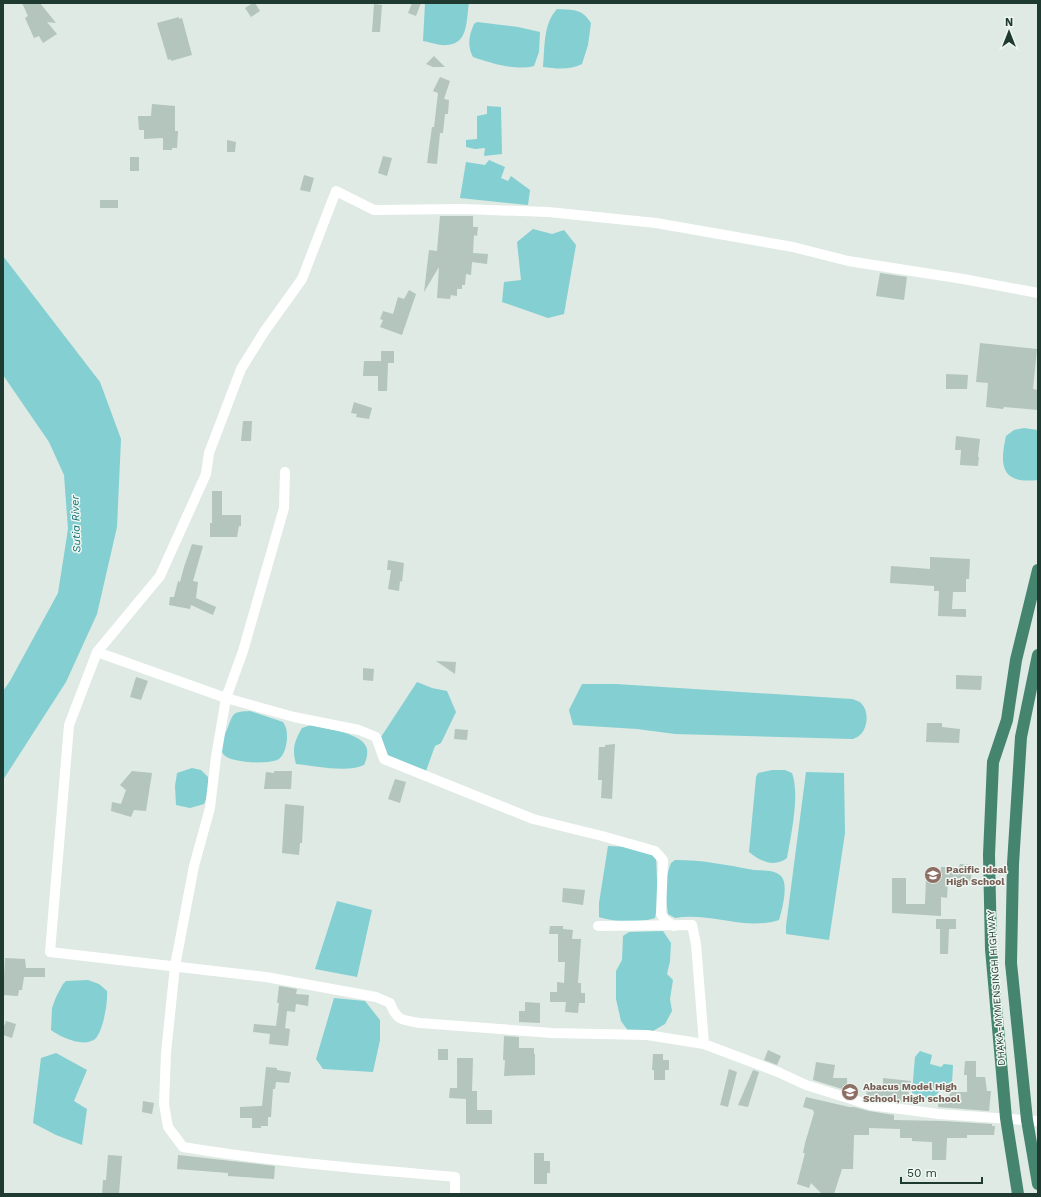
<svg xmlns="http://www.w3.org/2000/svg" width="1041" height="1197" font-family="'Work Sans',sans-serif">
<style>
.water{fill:#83cfd2}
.building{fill:#b3c5bc}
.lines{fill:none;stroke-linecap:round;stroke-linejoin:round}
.minor{stroke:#fff;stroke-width:10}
.trunk{stroke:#45846e;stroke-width:12}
.labels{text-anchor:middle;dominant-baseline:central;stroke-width:3;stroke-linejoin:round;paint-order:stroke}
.education-label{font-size:10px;font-weight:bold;fill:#785e54;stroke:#eef7f2;text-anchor:start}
.street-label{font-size:10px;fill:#1f3a30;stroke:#eef7f2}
.water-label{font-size:11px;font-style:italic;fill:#177378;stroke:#eef7f2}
</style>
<rect width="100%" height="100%" fill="#deeae3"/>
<path class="water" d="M425 3H469C466 19 469 44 447 45 440 46 430 42 423 41Z
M557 9C572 10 582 8 591 23L588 45 582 64C570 70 557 69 543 67 545 47 543 24 557 9Z
M477 22 518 27 540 32 539 52 534 66C515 71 491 63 473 57 467 46 469 35 474 24Z
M487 106 501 107 502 154 484 156 485 148 475 149 466 147V140L477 139V116L487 114Z
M489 160 505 167 501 178 508 181 511 176 530 190 528 205 460 198 466 162 485 165Z
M533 229 552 234 564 230 576 245 564 314 548 318 502 302 504 282 521 280 517 242Z
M3 256 100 382 121 439 117 527 97 614 66 682 3 780V691L10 681 58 593 68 529 64 475 49 442 3 375Z
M1024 428 1038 430V480C1002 484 999 467 1006 436L1014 430Z
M417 682 432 688 447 691 456 712 441 743 435 746 426 771 386 758 381 737Z
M582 684H616L852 699C855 700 859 701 861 703 869 711 868 726 861 734 859 736 856 738 853 739L675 734 637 729 573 725 569 710Z
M250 711 283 722C287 728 287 732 287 739 286 746 285 754 279 759 270 765 229 763 223 754 218 747 225 734 228 727 234 712 233 712 250 711Z
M311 725C324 728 364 733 367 749 368 754 366 761 364 765 347 773 315 766 296 764 292 749 294 742 302 728Z
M192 768 201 770 208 777 210 790 204 804 190 808 176 805 175 786 177 773Z
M772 770H785L792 773C800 795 791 835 787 858 774 868 760 861 749 852L756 777 758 773Z
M806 772 844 773 845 833 829 940 786 934V926Z
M608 846 631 847 656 856 658 902 655 918C640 923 613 922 599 917V903Z
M675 860C703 860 727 865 754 870 763 871 774 869 781 876 789 884 782 910 779 920 745 931 710 912 675 918L668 914C665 894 664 881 671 863Z
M337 901 372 910 357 977 315 969Z
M663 931 671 943 670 961 667 974 673 980 670 999 672 1011 665 1024 653 1031 629 1032 621 1021 616 999V971L622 960 623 936 629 932Z
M88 980 99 984 107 991C108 1002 103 1032 95 1039 84 1048 60 1037 51 1030L52 1008 56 997 63 984 66 981Z
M334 998 365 1001 380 1020V1040L373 1072 323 1069 316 1059Z
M920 1051 932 1055 930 1064 941 1067 944 1064 953 1065 952 1083 945 1084 932 1100 912 1093 915 1057Z
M56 1053 87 1070 74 1101 87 1109 82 1145 56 1135 33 1123 41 1058Z"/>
<path class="building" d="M22 3H40L56 23 47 22 57 34 43 43 39 36 34 38 25 18 28 16Z
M253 3H255L260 11 251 17 245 8Z
M412 3H421L416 16 408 13Z
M374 4 382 5 380 32H372Z
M179 17V19L182 18 192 55 171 61V59L168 60 157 23Z
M434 56 445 67H433L426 64Z
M440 77 450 81 444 99 449 100 448 114H445L443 133H440L437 164 427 163 432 127H434L438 93 433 91Z
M152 104 175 106V131H178L177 148H172V150H163V138L144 139V130H139L138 116H151Z
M227 140 236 142 235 152H227Z
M383 156 392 158 387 176 378 173Z
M130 157H139V171H130Z
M304 175 314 178 310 192 300 190Z
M100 200H118V208H100Z
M440 216H473V227H478L477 236 474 235 473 253 488 254 487 264 472 262 471 275 466 274 465 285H462V289H457V296L451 295 450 299 437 298 439 267 424 292 429 250 437 251Z
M880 273 907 277 904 300 876 296Z
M409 290 416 294 402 335 380 327 383 320 380 319 383 311 393 314 398 297 404 299Z
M980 343 1037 349 1033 389 1038 390V410L1004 407 1003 409 986 407 988 383 976 382Z
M381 351H394V363H388L387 391H378V376H363L364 361H381Z
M946 374 968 375 967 389H946Z
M354 402 372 408 369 419 356 417 357 414 351 413Z
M243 421H252L251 441H241Z
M956 436 980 439 978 457H979L978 466 960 465 961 450H955Z
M212 491H222V515H241V526H239L237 537H210V523H212Z
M192 544 203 546 193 581 198 582 196 598 216 607 213 615 191 605 190 609 169 605 170 597H174L178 581 180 582 184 567Z
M930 557 970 559 969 579H966V592H953L952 609H966V617L938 616 939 591H934V586L890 583 891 566 930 569Z
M388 560 404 563 402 582 400 581 399 591 388 589 391 570H387Z
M436 661 456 662 455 674Z
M363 668 374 669 373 681 363 680Z
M956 675 982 676 981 690 956 689Z
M136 677 148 681 141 700 130 697Z
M927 723H942V727L960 729 959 743 926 742Z
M455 729 468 730 467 740 454 739Z
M615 744 612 799 601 798 602 780H598L599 747H605V745Z
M132 771 152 773 146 811 134 810 131 817 111 811 112 802 121 804 126 790 120 785Z
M274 771H292L291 789H264L266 772 274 773Z
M395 779 406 782 400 803 388 799Z
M285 804 304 806 302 843H300L299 855 282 853Z
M960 864 972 865 971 881H948L947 898 941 897V916L892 913V878H906V904H925L926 877 940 878 941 867H959Z
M563 888 585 890 583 905 562 902Z
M936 919H956V929H949L948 954H940V929H936Z
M550 926H563V929L573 930 572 939H581L578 983H581V993H585V1003H579L578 1013 565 1012 566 1002H550V992H557V982L564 983 565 962H558V934H549Z
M5 958 25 959 26 968H45V977H24L22 990H19L18 996 3 995Z
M279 986 297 989 296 994 309 995 308 1006 296 1004 295 1012 287 1011 285 1028 290 1029 288 1046 269 1044 270 1034 253 1032 254 1024 276 1026 279 1003H277Z
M525 1002 540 1003V1023L519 1022V1011H525Z
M6 1021 16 1024 12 1038 3 1035V1029Z
M504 1036 519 1037V1048H534V1054H535V1075L504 1076 505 1060H503Z
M438 1049H448V1060H438Z
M768 1050 781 1056 777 1065 764 1060Z
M653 1054H663V1060H669V1070H665V1080H654V1070H652Z
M457 1058H473L472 1091H477V1110H492V1124H466V1099L449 1098 450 1088H457Z
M965 1061H976V1077H985L987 1091H991L989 1111 938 1107 939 1099H949L950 1092H967V1075H964Z
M816 1062 835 1065 833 1078H847V1089H842L813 1080Z
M266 1067 277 1068V1070L291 1072 289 1083 276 1082 275 1089H273L271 1117H268V1126H261V1128H252V1118H240V1107L262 1106Z
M729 1069 737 1072 728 1107 720 1105Z
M753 1070 759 1072 748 1107 738 1105Z
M883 1078 911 1081 907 1103 866 1097 867 1089 883 1090Z
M806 1097 849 1107H854L869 1111 894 1115V1120L943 1121 992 1124V1126H995L994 1135H967V1138H947L946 1160H932V1142L912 1141V1138H900V1129L869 1128V1135H854L853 1169H842L834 1194H822L811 1183 809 1188 797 1184 805 1153H803L805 1143 814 1113 813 1110 803 1107Z
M143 1101 154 1103 152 1114 142 1112Z
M534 1153H544V1161H550V1173H547V1184H534Z
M108 1155 122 1156 119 1194H102L103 1180H106Z
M178 1155 275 1166 274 1179 228 1176V1173L177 1169Z"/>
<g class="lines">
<path class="minor" d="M1038 293 963 279 848 261 793 247 656 223 548 212 462 209 374 210 336 191 302 279 264 332 241 369 209 453 206 474 160 576 97 652 69 725 50 952 266 977 376 997 390 1003C397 1021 402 1020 420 1023L552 1033 647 1035 704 1044 778 1072 806 1085 870 1105 939 1114 1038 1121
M285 472 284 508 243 651 226 698 216 757 210 808 194 866 175 966 166 1053 164 1104 168 1127 183 1147C273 1162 364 1169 455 1177V1194
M97 652 226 698 294 717 359 730 376 737 384 759 533 819 602 836 655 851 663 860 661 914 665 920 674 926
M598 926 692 925 696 944 704 1044"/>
<path class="trunk" d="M1038 655 1021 737 1013 864 1011 963 1027 1120 1038 1184
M1018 1194 1006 1118 991 949 989 855 993 762 1007 720 1016 660 1038 570"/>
</g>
<defs>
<g id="school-disc" transform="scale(0.9)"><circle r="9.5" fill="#8d6e63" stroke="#eef7f2"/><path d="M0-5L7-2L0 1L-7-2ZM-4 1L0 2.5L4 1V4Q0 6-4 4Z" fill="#fff"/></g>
</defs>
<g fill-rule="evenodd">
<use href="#school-disc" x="933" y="875"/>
<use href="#school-disc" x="850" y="1092"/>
</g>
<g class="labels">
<g class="education-label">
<text x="946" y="869">Pacific Ideal<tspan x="946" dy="12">High School</tspan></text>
<text x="863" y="1086">Abacus Model High<tspan x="863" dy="12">School, High school</tspan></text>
</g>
<g class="street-label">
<text transform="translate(996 988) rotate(-94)">DHAKA-MYMENSINGH HIGHWAY</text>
</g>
<g class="water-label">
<text transform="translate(76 524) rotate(-92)">Sutia River</text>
</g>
</g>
<rect width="1041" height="1197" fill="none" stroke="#1f3a30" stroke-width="8"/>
<g transform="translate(1009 32)" stroke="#eef7f2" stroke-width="3" paint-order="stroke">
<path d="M0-3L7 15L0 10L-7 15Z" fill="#1f3a30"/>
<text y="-6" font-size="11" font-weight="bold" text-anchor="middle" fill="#1f3a30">N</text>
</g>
<path d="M901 1177v6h81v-6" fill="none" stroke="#1f3a30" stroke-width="2"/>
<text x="907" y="1177" font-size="12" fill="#1f3a30" stroke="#eef7f2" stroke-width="3" paint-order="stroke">50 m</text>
</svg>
